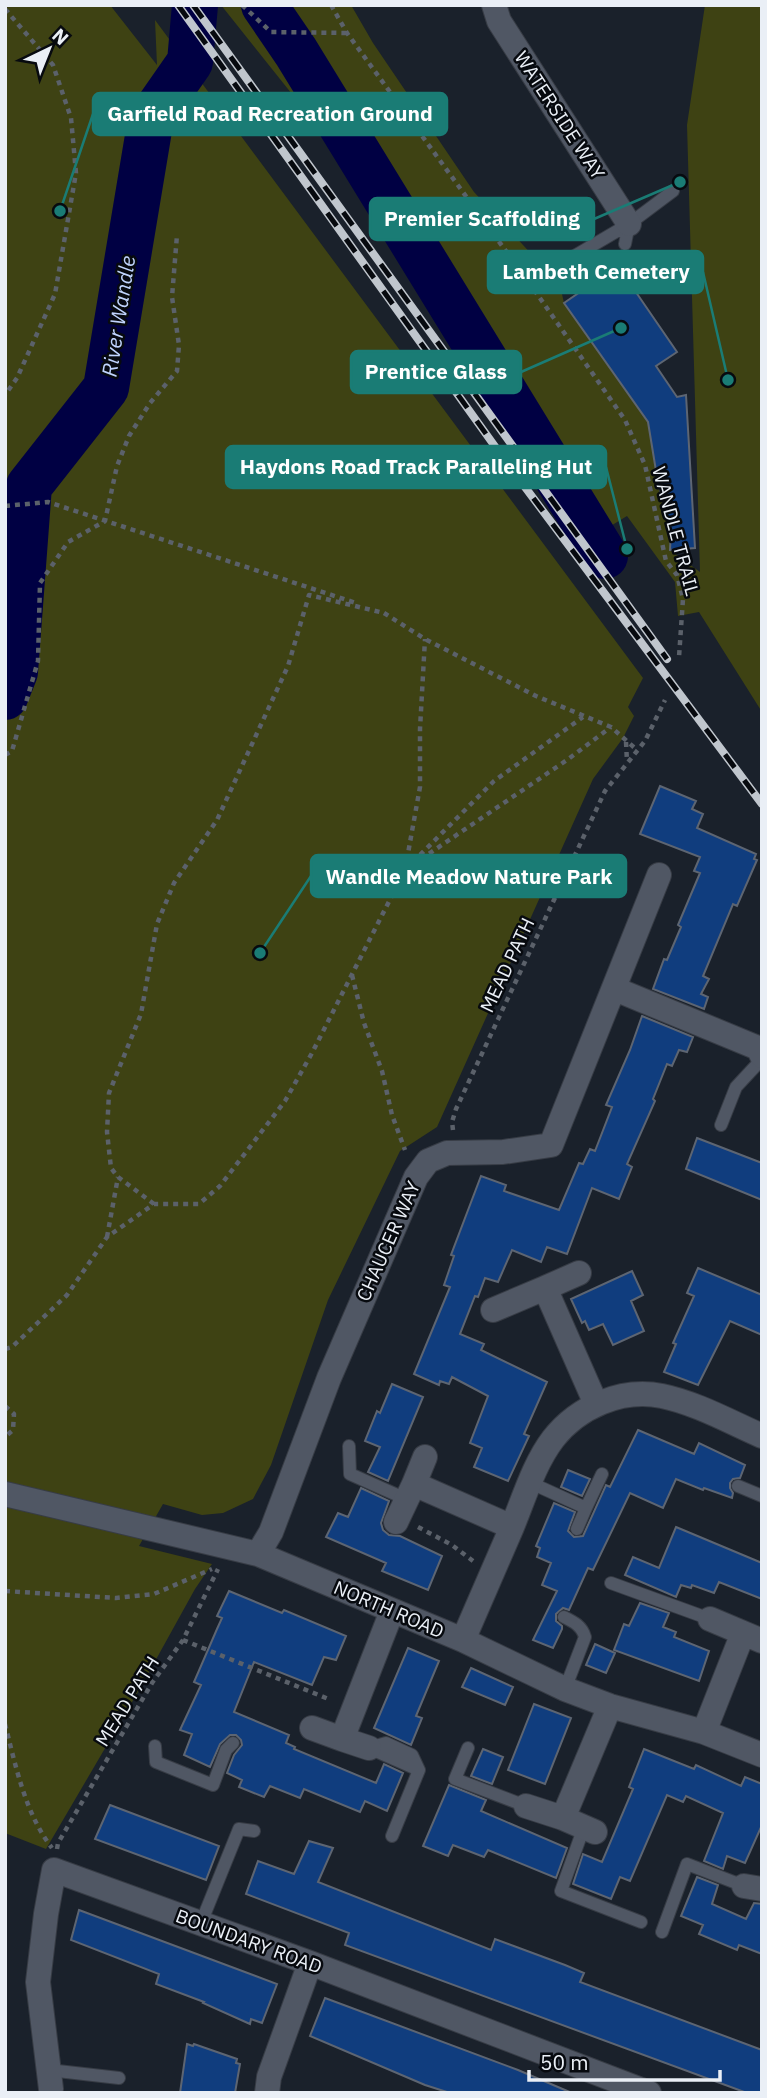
<svg xmlns="http://www.w3.org/2000/svg" width="767" height="2098" font-family="'IBM Plex Sans',sans-serif">
<style>
.green{fill:#3e4213}
.lines{fill:none;stroke-linecap:round;stroke-linejoin:round}
.river{stroke:#000043;stroke-width:46}
.building{fill:#103d7e;stroke:#5d6572;stroke-width:2}
.service-casing{stroke:#373c45;stroke-width:14}
.minor-casing{stroke:#373c45;stroke-width:26}
.path{stroke:#5b616a;stroke-width:4.5;stroke-dasharray:5 5;stroke-linecap:butt}
.service{stroke:#505764;stroke-width:12}
.minor{stroke:#505764;stroke-width:24}
.rail-casing{stroke:#c0c6cd;stroke-width:8}
.rail{stroke:#070a0f;stroke-width:5;stroke-dasharray:16;stroke-linecap:butt}
.labels{text-anchor:middle;dominant-baseline:central;stroke-width:5;stroke-linejoin:round;paint-order:stroke}
.street-label{font-size:19px;fill:#eaeff6;stroke:#070a0f}
.water-label{font-size:21px;font-style:italic;fill:#c0d4fd;stroke:#070a0f}
.leader{fill:none;stroke:#1a7c75;stroke-width:2.5}
.callout-dot{fill:#1a7c75;stroke:#070a0f;stroke-width:2.5}
.callout{fill:#1a7c75;stroke:#1a7c75;stroke-width:2.5}
.callout-label{font-size:21px;text-anchor:middle;font-weight:bold;fill:#fff}
</style>
<rect width="100%" height="100%" fill="#1a212b"/>
<path class="green" d="M5 5H110L157 65 155 20 643 678 628 707 634 716 623 738 593 779 437 1127 400 1151 328 1300 271 1465 253 1499 223 1513 202 1515 163 1504 139 1546 212 1564 195 1589 138 1692 46 1849 5 1833Z
M221 5H351L373 43 474 192 560 285 564 303 648 422 658 483 671 531 670 550 700 572 687 125 705 5H762V712L699 612 678 616 675 582 627 516 604 530 347 163Z"/>
<g class="lines">
<path class="river" d="M264 5 296 52 605 556
M5 697 15 672 29 486 106 388 151 118 190 62 195 5"/>
</g>
<path class="building" d="M618 266 677 352 656 366 677 397 686 395 695 548 670 550 671 531 658 483 648 422 564 303Z
M660 786 696 801 692 809 703 814 697 828 756 854 754 859 757 860 737 906 733 904 703 976 709 979 701 994 708 997 704 1009 653 989 664 959 667 960 681 927 678 925 700 873 694 871 700 857 640 834Z
M642 1016 693 1037 687 1052 679 1050 672 1066 667 1064 653 1099 655 1101 627 1164 632 1167 619 1199 592 1188 567 1254 547 1247 541 1262 512 1250 498 1282 485 1278 478 1297 475 1296 460 1334 484 1344 481 1350 547 1382 524 1434 529 1436 508 1481 474 1467 482 1448 470 1443 488 1396 452 1377 449 1384 440 1381 439 1385 414 1374 450 1287 444 1285 454 1256 451 1255 481 1176 506 1185 504 1191 559 1210 579 1163 583 1164 590 1149 595 1151 612 1107 606 1105 630 1050Z
M697 1138 762 1163V1200L686 1169Z
M698 1268 762 1295V1335L730 1321 698 1385 664 1372 676 1344 673 1343 694 1296 687 1293Z
M632 1271 643 1295 631 1301 644 1331 613 1345 603 1324 589 1330 585 1321 582 1323 571 1299Z
M392 1384 423 1397 388 1481 368 1472 380 1447 365 1441 377 1411 380 1413Z
M638 1430 694 1454 699 1443 745 1465 740 1478 733 1479 730 1483V1488L733 1493 732 1498 704 1488 703 1490 676 1479 663 1508 630 1493 593 1570 588 1568 569 1610 563 1608 556 1614V1621L562 1626V1629L553 1648 533 1640 557 1591 542 1585 551 1563 537 1557 540 1548 536 1546 554 1503 575 1512 568 1531 574 1537 583 1536 606 1485 610 1487Z
M568 1470 590 1479 582 1496 561 1487Z
M361 1488 389 1501 381 1523 383 1530 389 1535 400 1536 442 1556 428 1590 382 1571 386 1563 326 1537 338 1513 348 1517Z
M676 1527 762 1563V1599L719 1582 714 1593 692 1585 691 1588 681 1585 676 1597 625 1575 633 1557 659 1568Z
M229 1591 282 1613 284 1610 346 1636 336 1660 324 1657 312 1685 254 1662 234 1712 289 1735 286 1743 295 1747 294 1749 376 1783 384 1764 403 1773 387 1811 365 1801 360 1812 304 1789 300 1798 270 1786 264 1797 239 1787 242 1780 227 1773 234 1755 242 1745 241 1740 236 1735H230L220 1744 210 1767 184 1755 192 1734 180 1730 201 1685 194 1682 217 1629 222 1618 217 1616Z
M640 1603 669 1613 663 1627 676 1632 674 1637 709 1651 699 1681 614 1650 624 1624 629 1626Z
M595 1644 615 1653 606 1673 586 1665Z
M408 1648 439 1661 416 1716 422 1718 411 1745 374 1728Z
M471 1668 513 1687 505 1705 462 1687Z
M534 1704 571 1718 545 1784 508 1770Z
M483 1749 503 1757 492 1784 471 1776Z
M644 1749 694 1769 696 1765 741 1786 745 1777 762 1784V1825L745 1863 727 1856 723 1869 704 1861 723 1813 686 1796 683 1802 667 1795 630 1881 620 1877 611 1899 573 1884 583 1854 602 1862 633 1789 629 1787Z
M449 1785 486 1800 481 1811 567 1848 556 1878 488 1850 484 1857 453 1845 448 1856 423 1846Z
M110 1805 219 1846 206 1880 95 1839Z
M309 1841 333 1848 318 1882 491 1950 495 1939 565 1965 584 1973 580 1982 762 2050V2093H747L345 1945 349 1933 246 1894 258 1861 294 1874Z
M697 1877 718 1885 712 1904 746 1919 754 1903 762 1904V1954L739 1945 737 1950 699 1934 703 1925 681 1916Z
M79 1910 277 1984 262 2023 251 2019 250 2024 203 2003 204 2002 156 1984 159 1974 71 1940Z
M325 1998 518 2070 572 2093H450L425 2085 310 2036Z
M187 2044 193 2046 194 2044 237 2059 236 2063 240 2064 235 2093H180Z"/>
<g class="lines">
<g class="service-casing">
<path id="service" d="M625 244 629 224
M566 261 629 224 673 191
M721 1125 736 1087 762 1059
M349 1446 350 1474 406 1499
M531 1483 586 1508 602 1474
M738 1486 762 1496
M577 1529 586 1508
M611 1583 710 1619
M564 1617C574 1622 582 1626 585 1637L565 1689
M155 1746 156 1762 213 1785 226 1750 233 1743
M369 1748 386 1743 412 1755 419 1770 392 1836
M369 1748 419 1770
M468 1748 455 1779 526 1806
M584 1827 561 1891 641 1922
M201 1923 239 1829 254 1831
M662 1932 687 1864 744 1886
M49 2070 119 2078"/>
</g>
<g class="minor-casing">
<path id="minor" d="M494 5 499 21 629 224
M615 989 758 1048 762 1056
M579 1273 545 1288 596 1404
M493 1310 545 1288
M425 1457 414 1484 512 1527C524 1498 534 1464 553 1439 578 1407 621 1388 662 1396 696 1403 730 1422 762 1436
M5 1494 258 1554 463 1640 565 1689 610 1706 704 1732 762 1755
M396 1522 414 1484
M258 1554 271 1532 329 1378 416 1177 428 1161 447 1153 503 1152 551 1145 659 875
M710 1619 762 1641
M463 1640 512 1527
M312 1728 342 1739 392 1611
M704 1732 743 1633
M342 1739 369 1748
M526 1806 563 1818 610 1706
M563 1818 595 1832
M744 1886 762 1889
M51 2089 38 1982 46 1914 54 1870 310 1963 649 2093
M267 2093 269 2077 310 1963"/>
</g>
<path class="path" d="M242 5 271 32 346 33
M331 5 347 33 535 291 625 420 645 465 666 561 677 575 683 599 679 657
M5 9 53 65 71 118 76 173 55 294 17 378 5 395
M535 291 552 273
M5 506 48 502 356 603
M384 613 425 639 536 696 611 727 637 750
M626 742 627 762
M5 755 12 751 38 661 40 583 68 542 105 521 117 466 129 436 150 403 177 371 179 345 172 297 177 235
M413 862 494 781 583 717
M405 870 420 787V729L425 639
M352 975 364 1023 382 1071 392 1115 405 1150
M453 1130 452 1122 456 1109 605 791 645 741 665 700
M154 1204 118 1177 111 1168 107 1132 109 1093 141 1014 157 924 174 883 217 820 288 666 309 595 384 613
M107 1237 118 1177
M5 1349 12 1347 67 1295 107 1237 154 1204H199L220 1186 285 1101 312 1053 405 870 567 760 611 727
M5 1406 14 1414 13 1430 5 1437
M418 1527 452 1545 473 1561
M5 1591 116 1598 154 1594 212 1569
M183 1640 331 1700
M5 1724C16 1767 25 1813 52 1848
M57 1849 58 1843 152 1683 183 1640 218 1569"/>
<use href="#service" class="service"/>
<use href="#minor" class="minor"/>
<g class="rail-casing">
<path id="rail" d="M178 5 504 459 762 804
M193 5 667 659"/>
</g>
<use href="#rail" class="rail"/>
</g>
<g class="labels">
<g class="street-label">
<text transform="translate(560 115) rotate(57)">WATERSIDE WAY</text>
<text transform="translate(676 531) rotate(75)">WANDLE TRAIL</text>
<text transform="translate(507 965) rotate(-65)">MEAD PATH</text>
<text transform="translate(388 1241) rotate(-66)">CHAUCER WAY</text>
<text transform="translate(389 1609) rotate(23)">NORTH ROAD</text>
<text transform="translate(127 1701) rotate(-58)">MEAD PATH</text>
<text transform="translate(249 1941) rotate(20)">BOUNDARY ROAD</text>
</g>
<g class="water-label">
<text transform="translate(118 316) rotate(-81)">River Wandle</text>
</g>
</g>
<path class="leader" d="M60 211L93 114M680 182L594 219M728 380L703 272M621 328L521 372M627 549L606 467M260 953L311 876"/>
<g class="callout-dot">
<circle cx="60" cy="211" r="7"/>
<circle cx="680" cy="182" r="7"/>
<circle cx="728" cy="380" r="7"/>
<circle cx="621" cy="328" r="7"/>
<circle cx="627" cy="549" r="7"/>
<circle cx="260" cy="953" r="7"/>
</g>
<g class="callout">
<rect x="93" y="93" width="354" height="42" rx="7"/>
<rect x="370" y="198" width="224" height="42" rx="7"/>
<rect x="488" y="251" width="215" height="42" rx="7"/>
<rect x="351" y="351" width="170" height="42" rx="7"/>
<rect x="226" y="446" width="380" height="42" rx="7"/>
<rect x="311" y="855" width="315" height="42" rx="7"/>
</g>
<g class="callout-label">
<text x="270" y="121">Garfield Road Recreation Ground</text>
<text x="482" y="226">Premier Scaffolding</text>
<text x="596" y="279">Lambeth Cemetery</text>
<text x="436" y="379">Prentice Glass</text>
<text x="416" y="474">Haydons Road Track Paralleling Hut</text>
<text x="469" y="884">Wandle Meadow Nature Park</text>
</g>
<rect width="767" height="2098" fill="none" stroke="#eaeff6" stroke-width="14"/>
<g transform="translate(49 49) rotate(43)" stroke="#070a0f" stroke-width="5" paint-order="stroke">
<path d="M0-5L12 26L0 18L-12 26Z" fill="#eaeff6"/>
<text y="-10" font-size="19" font-weight="bold" text-anchor="middle" fill="#eaeff6">N</text>
</g>
<path d="M529 2070v10h191v-10" fill="none" stroke="#eaeff6" stroke-width="3.5"/>
<text x="540" y="2070" font-size="21" fill="#eaeff6" stroke="#070a0f" stroke-width="5" paint-order="stroke">50 m</text>
</svg>
